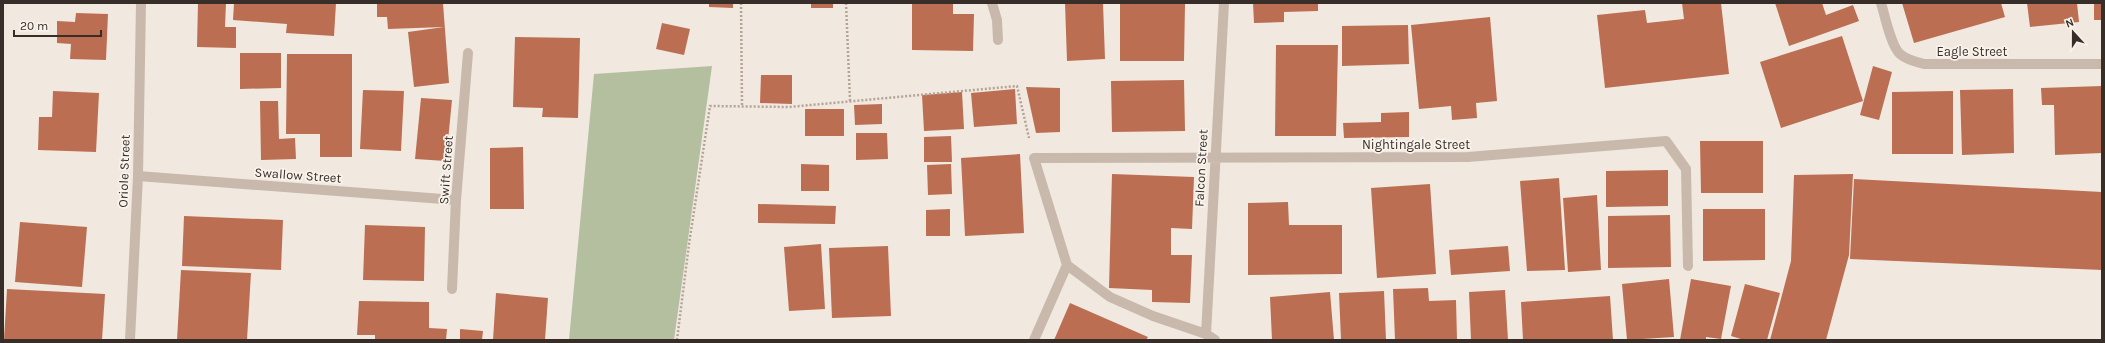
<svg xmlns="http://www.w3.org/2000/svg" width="2105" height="343" font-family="Karla,sans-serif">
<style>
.green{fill:#b4bfa0}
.building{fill:#bb6e52}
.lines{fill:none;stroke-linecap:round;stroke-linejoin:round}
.path{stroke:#b4a396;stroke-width:2.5;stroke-dasharray:2 2;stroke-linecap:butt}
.minor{stroke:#c8b9ac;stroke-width:10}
.labels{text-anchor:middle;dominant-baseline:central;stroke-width:3.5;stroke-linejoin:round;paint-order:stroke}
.street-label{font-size:13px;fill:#372e2a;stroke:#f9f3eb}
</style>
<rect width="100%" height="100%" fill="#f1e9df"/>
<path class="green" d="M712 66 674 340H569L594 74Z"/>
<path class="building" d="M198 3H226L225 27H236V48L197 47Z
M234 3H336L334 36 286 33 287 24 233 20Z
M377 3H443L449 83 414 87 408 32 444 27 388 29 387 17H377Z
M709 3H733V8L709 7Z
M811 3H833V8H811Z
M912 3H953V14H974L973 51 912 50Z
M1065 3H1103L1105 59 1067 61Z
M1253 3H1318V11L1284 12V22L1254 23Z
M1682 3H1721L1729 74 1605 88 1597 15 1645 10 1647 23 1684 19Z
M1775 3H1822L1826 15 1853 5 1859 21 1789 46Z
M1902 3H2001L2005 17 1914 43Z
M2027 3H2077L2079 22 2030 27Z
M2094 3H2102V20H2094Z
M1120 4H1185L1184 61H1120Z
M76 13 108 14 106 60 70 59 71 44 57 43V21L75 22Z
M1490 17 1497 101 1476 103 1477 118 1452 120 1451 106 1419 109 1411 25Z
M662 23 690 29 684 55 656 49Z
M1408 25 1409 64 1342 66V26Z
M1842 36 1863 101 1781 128 1760 62Z
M515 37 580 38 578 118 542 117 543 108 513 107Z
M1276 45H1338L1336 136H1275Z
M240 53H281V88L240 89Z
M287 54H352V157H320V134H286Z
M1873 66 1892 72 1879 120 1860 115Z
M761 75H792V104L760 103Z
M1184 80 1185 131 1112 132 1111 81Z
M2102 86V153L2055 155 2054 105H2042L2041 88Z
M1026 87 1060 88V132L1036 133Z
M1015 89 1017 124 974 127 971 93Z
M2013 89 2014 153 1962 155 1960 90Z
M363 90 404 91 401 151 360 149Z
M53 91 99 93 96 152 38 150 39 117H52Z
M1953 91V154H1892V92Z
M962 92 964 129 924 131 922 95Z
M421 98 452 100 446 161 415 159Z
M260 101H278L279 139 295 138 296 159 261 160Z
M882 104V124L855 125 854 105Z
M805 109H844V136H805Z
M1409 112V137L1344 138 1343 123 1381 122V113Z
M856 133H887L888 159 856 160Z
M951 136 952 162H924V137Z
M1700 141H1763V193H1701Z
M523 147 524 209H490V148Z
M1020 154 1024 233 965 236 961 158Z
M801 164 829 165V191H801Z
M951 164 952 194 928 195 927 165Z
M1668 170V206L1606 207V171Z
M1112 174 1194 177 1192 229 1171 228V255H1192L1190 303 1152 302V290L1109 288Z
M1853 174 1849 255 1826 340H1770L1791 261 1794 175Z
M1559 178 1565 270 1527 271 1520 181Z
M1854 179 2102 192V270L1850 259Z
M1430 184 1436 274 1377 278 1371 188Z
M1597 195 1601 270 1568 272 1563 198Z
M1288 202 1289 225H1342V274L1248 275V203Z
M758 204 836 206 835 224 758 223Z
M950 209V236H926V210Z
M1703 209H1765V260L1703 261Z
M1670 215 1671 267 1608 268V216Z
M184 216 283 220 281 270 182 266Z
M20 222 87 227 82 287 15 282Z
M365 225 425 227 424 281 363 280Z
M821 244 825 309 789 311 784 247Z
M888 246 891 316 832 318 829 248Z
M1508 246 1510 271 1451 275 1449 250Z
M181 270 251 273 247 340H177Z
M1669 279 1674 337 1627 340 1622 284Z
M1691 279 1731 286 1721 339 1706 337V340H1680Z
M1745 284 1780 293 1767 340H1744L1731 336Z
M1428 288 1429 301 1456 300 1457 340H1395L1393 289Z
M7 289 105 294 102 340H4Z
M1505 290 1508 340H1471L1469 292Z
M1384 291 1386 340H1341L1339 293Z
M1330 292 1334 340H1272L1270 297Z
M496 293 548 298 545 340H493Z
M1610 296 1613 340H1523L1521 302Z
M359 301 429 302V328L447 329 446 340H375V335H357Z
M1070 303 1148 337 1146 340H1054Z
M460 329 483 331 482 340H460Z"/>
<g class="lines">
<path class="path" d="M741 3 742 106
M846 3 850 101
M677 340 689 244 710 106 789 107 1017 86 1029 138"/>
<path class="minor" d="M992 3 997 20 998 40
M1881 3C1885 16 1891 46 1900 54 1907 60 1916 62 1924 64H2102
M138 176 456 200
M452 289 456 200 468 53
M1206 334 1224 3
M130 340 138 176 141 3
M1034 340 1067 265
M1215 340 1206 334 1153 316 1110 297 1067 265 1034 158 1468 157 1666 141 1686 169 1688 266"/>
</g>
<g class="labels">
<g class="street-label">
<text x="1972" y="51">Eagle Street</text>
<text x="1416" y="144">Nightingale Street</text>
<text transform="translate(1201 168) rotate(-87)">Falcon Street</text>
<text transform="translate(446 170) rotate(-86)">Swift Street</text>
<text transform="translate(124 171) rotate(-88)">Oriole Street</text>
<text transform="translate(298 175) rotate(4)">Swallow Street</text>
</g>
</g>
<rect width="2105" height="343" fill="none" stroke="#372e2a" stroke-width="8"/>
<g transform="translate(2073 32) rotate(339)" stroke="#f9f3eb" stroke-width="3" paint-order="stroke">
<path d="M0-3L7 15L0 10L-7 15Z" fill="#372e2a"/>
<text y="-6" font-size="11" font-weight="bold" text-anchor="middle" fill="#372e2a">N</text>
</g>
<path d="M14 30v6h87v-6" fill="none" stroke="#372e2a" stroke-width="2"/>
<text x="20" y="30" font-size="12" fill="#372e2a" stroke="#f9f3eb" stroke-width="3" paint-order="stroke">20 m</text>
</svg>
